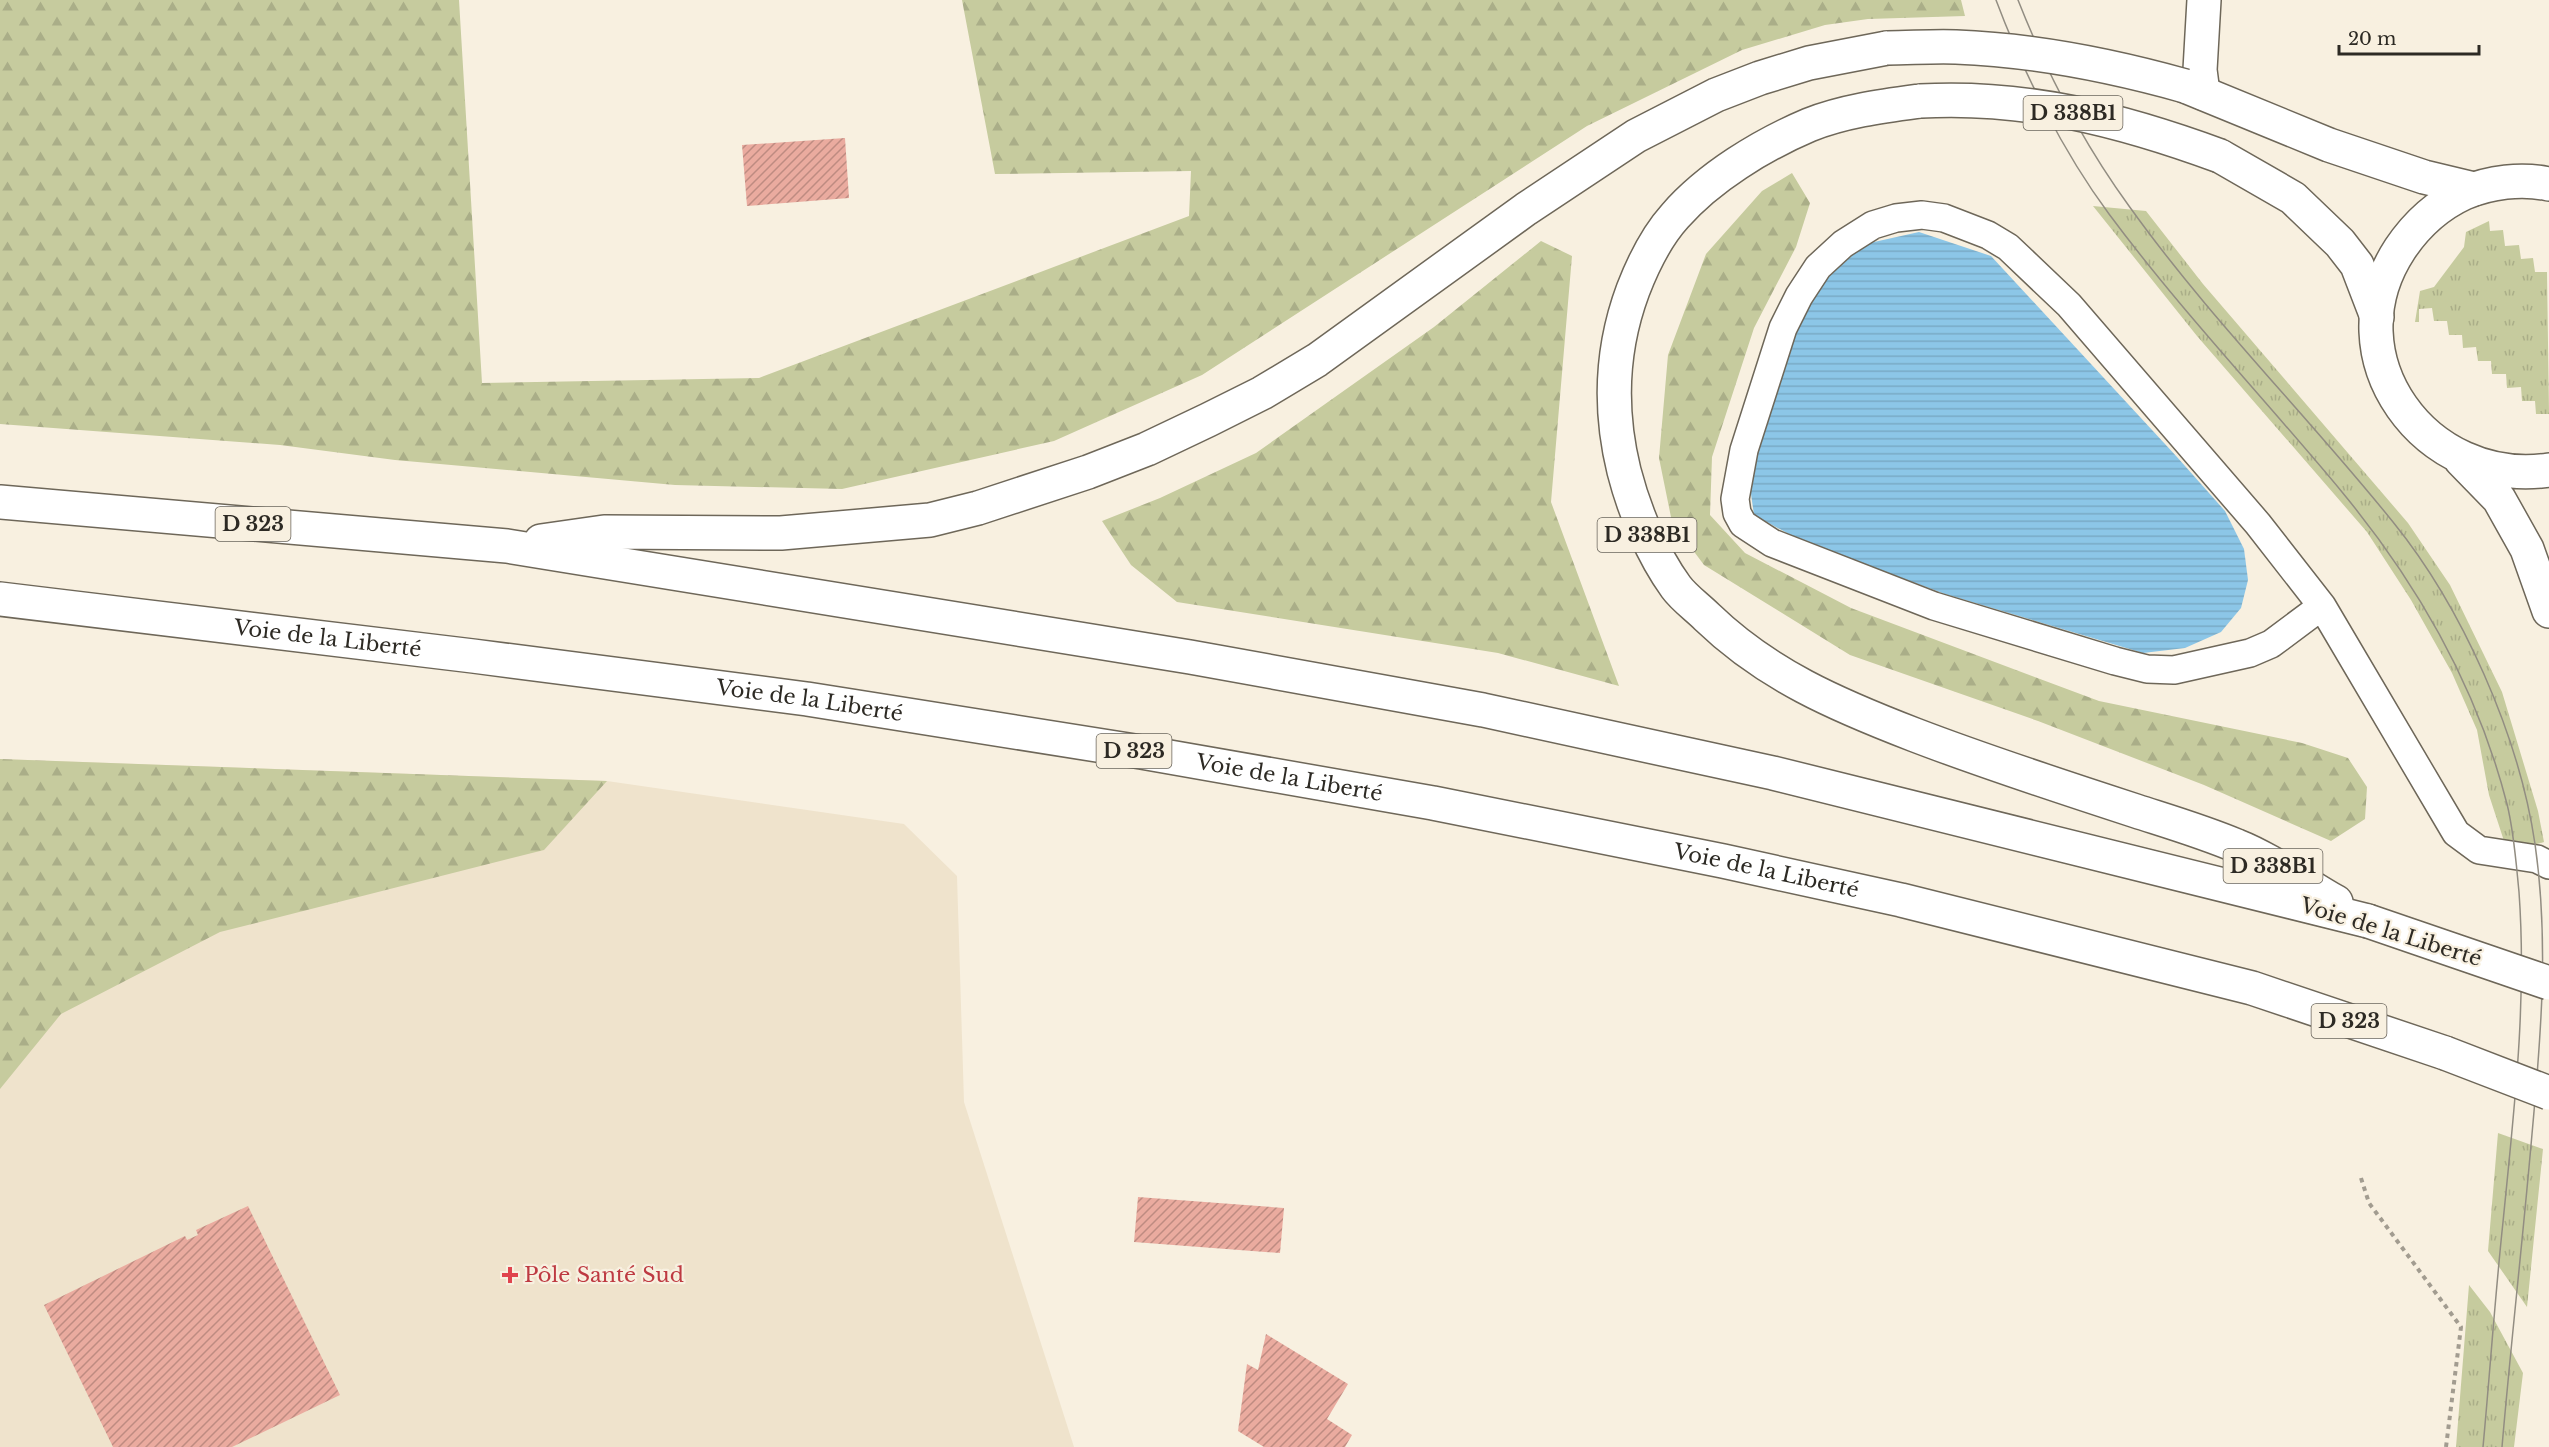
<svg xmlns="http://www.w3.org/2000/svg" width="2549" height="1447" font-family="'Libre Baskerville',serif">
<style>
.built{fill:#efe3cc}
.grass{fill:url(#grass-tufts)}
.forest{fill:url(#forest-firs)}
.water{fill:url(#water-rules)}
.building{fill:url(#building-hatch)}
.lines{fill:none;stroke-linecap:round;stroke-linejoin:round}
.lane-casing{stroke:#6e6759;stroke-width:30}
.street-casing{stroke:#6e6759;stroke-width:36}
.primary-casing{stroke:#6e6759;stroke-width:36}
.highway-casing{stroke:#6e6759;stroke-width:36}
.path{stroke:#a29c90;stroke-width:4;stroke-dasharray:4.5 4.5;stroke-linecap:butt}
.lane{stroke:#fff;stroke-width:27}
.street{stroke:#fff;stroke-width:33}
.primary{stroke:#fff;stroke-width:33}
.highway{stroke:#fff;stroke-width:33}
.tram{stroke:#928d82;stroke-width:1.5}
.highway-bridge-casing{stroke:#6e6759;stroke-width:36;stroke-linecap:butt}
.highway-bridge{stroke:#fff;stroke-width:33}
.health-dot{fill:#e0444e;stroke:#f8f0e0;stroke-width:2}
.labels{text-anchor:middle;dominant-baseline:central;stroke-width:4.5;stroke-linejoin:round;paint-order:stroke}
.shield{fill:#f8f0e0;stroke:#6a655c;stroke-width:1.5}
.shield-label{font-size:20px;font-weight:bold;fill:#2d2a24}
.street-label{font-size:21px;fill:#2d2a24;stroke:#f8f0e0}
.health-label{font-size:21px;fill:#be3a42;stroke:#f8f0e0;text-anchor:start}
</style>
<defs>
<pattern id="grass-tufts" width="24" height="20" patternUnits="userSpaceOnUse" patternTransform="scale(1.5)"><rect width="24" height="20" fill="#c6cb9e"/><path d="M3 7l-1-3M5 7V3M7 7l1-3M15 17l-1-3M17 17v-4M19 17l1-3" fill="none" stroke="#aaae88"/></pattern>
<pattern id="forest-firs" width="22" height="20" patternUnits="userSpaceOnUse" patternTransform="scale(1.5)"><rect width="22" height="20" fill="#c6cb9e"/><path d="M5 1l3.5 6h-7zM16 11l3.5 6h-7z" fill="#aaae88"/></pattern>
<pattern id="water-rules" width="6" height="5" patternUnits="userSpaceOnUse" patternTransform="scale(1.5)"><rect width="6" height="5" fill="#8cc6e7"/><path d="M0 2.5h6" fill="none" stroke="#79aac6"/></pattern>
<pattern id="building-hatch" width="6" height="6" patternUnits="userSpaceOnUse" patternTransform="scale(1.5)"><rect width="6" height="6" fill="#eaab9f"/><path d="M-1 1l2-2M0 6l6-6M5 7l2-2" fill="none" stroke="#be8b81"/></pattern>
</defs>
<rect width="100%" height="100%" fill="#f8f0e0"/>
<path class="built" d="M0 759 607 781 904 824 957 876 964 1102 1074 1447H0Z"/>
<path class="grass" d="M2093 206 2146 211 2203 284 2408 523 2450 585 2502 692 2538 811 2544 842 2530 846 2504 841 2489 795 2477 730 2452 673 2411 600 2367 532 2197 336Z
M2489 221 2490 231 2503 230 2505 246 2519 245 2521 259 2533 258 2535 272H2547L2549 414H2536L2535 401H2522L2521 387 2507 388 2506 374H2492L2491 361H2478L2476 347 2463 348 2462 335H2449L2447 321H2434L2432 308 2419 309V322H2415L2420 291 2434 287 2464 247 2466 232Z
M2498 1133 2543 1149 2527 1307 2488 1251Z
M2469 1285 2490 1312 2523 1373 2514 1447H2456Z"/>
<path class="forest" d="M0 0H459L482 383 759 378 1189 216 1191 171 995 174 962 0H1961L1965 16 1868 19 1825 25 1742 50 1587 126 1202 375 1054 441 842 489 675 485 395 460 280 445 0 424Z
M1792 173 1810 203 1796 247 1754 328 1712 457 1710 515 1745 553 1851 608 2099 701 2302 743 2348 758 2367 787 2365 819 2331 841 2204 785 2038 721 1850 655 1704 565 1672 522 1659 458 1668 355 1706 254 1762 191Z
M1541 241 1572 256 1551 502 1619 686 1498 653 1177 602 1131 565 1102 521 1160 498 1256 453 1434 327Z
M0 759 607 781 544 850 220 932 61 1014 0 1089Z"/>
<path class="water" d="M1919 232 1991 256 2177 457 2225 511 2244 549 2248 580 2241 608 2221 632 2185 648 2143 653 1945 594 1800 540 1754 515 1749 480 1770 394 1813 291 1865 244Z"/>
<path class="building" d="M845 138 849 198 747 206 742 145Z
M1138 1197 1284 1208 1280 1253 1134 1242Z
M248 1206 340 1395 232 1447H113L44 1305 185 1236 187 1240 198 1235 196 1230Z
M1266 1334 1348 1384 1327 1419 1352 1435 1345 1447H1264L1238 1431 1247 1364 1258 1370Z"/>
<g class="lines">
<g class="lane-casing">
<path id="lane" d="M2322 606 2271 644 2250 653 2174 670 2147 669 2115 661 1934 606 1772 543 1743 524 1737 513 1735 499 1744 450 1783 328 1799 296 1818 267 1843 244 1873 225 1896 218 1922 215 1944 218 1988 235 2008 247 2069 305 2258 524 2322 606 2456 833 2479 850 2537 859 2549 865"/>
</g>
<g class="street-casing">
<path id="street" d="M2203 93 2200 70 2204 0"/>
</g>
<g class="primary-casing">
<path id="primary" d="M2549 184C2521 178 2490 182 2464 193 2438 205 2416 225 2400 249 2329 357 2426 488 2549 470
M2461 460 2499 499 2527 549 2549 611"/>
</g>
<g class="highway-casing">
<g id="highway">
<path d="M2185 86 2329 145 2424 177 2474 189"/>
<path d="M1920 101C1883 106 1844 111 1809 125 1762 145 1709 177 1675 216 1656 237 1643 264 1633 290 1611 349 1609 410 1624 471 1634 510 1652 554 1676 587 1684 598 1697 607 1707 617 1767 675 1837 705 1915 735 1988 763 2062 787 2136 811 2170 822 2204 832 2237 846 2270 859 2304 884 2336 902"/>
<path d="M2220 156 2293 198 2340 243 2357 265 2377 317"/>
<path d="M0 502 507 546 1190 657 1483 710 1773 773 2368 921"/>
<path d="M541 541 604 532 781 533 930 520 978 508 1088 472 1147 449 1208 420 1262 393 1317 360 1526 209 1636 136 1716 95 1760 78 1809 63 1887 48"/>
<path id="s1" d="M0 599 473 656 807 699 1141 752 1433 803 1723 861 1901 900 2252 988 2445 1053"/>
</g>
</g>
<path class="path" d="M2361 1178 2369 1203 2461 1327 2446 1447"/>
<use href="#lane" class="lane"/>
<use href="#street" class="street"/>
<use href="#primary" class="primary"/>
<use href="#highway" class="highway"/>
<path class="tram" d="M1996 0C2023 72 2063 152 2109 214 2181 311 2265 399 2342 492 2418 584 2477 687 2507 804 2514 832 2516 862 2519 892 2527 1003 2514 1111 2503 1222 2495 1297 2490 1372 2483 1447
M2018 0C2046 71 2084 144 2129 206 2209 318 2307 415 2393 522 2462 607 2519 735 2535 844 2549 941 2541 1036 2532 1134 2523 1238 2511 1342 2502 1447"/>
<g class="highway-bridge-casing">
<path id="highway-bridge" d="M1887 48C1910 48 1933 46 1956 47 2034 50 2110 65 2185 86
M1920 101C2026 95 2122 120 2220 156
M2368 921 2549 983
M2445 1053 2549 1093"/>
</g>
<use href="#highway-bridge" class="highway-bridge"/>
</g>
<path class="health-dot" d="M507 1266h6v6h6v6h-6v6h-6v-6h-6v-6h6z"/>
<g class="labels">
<g class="shield">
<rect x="2023.5" y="96" width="99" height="34" rx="4.5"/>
<rect x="215.5" y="507" width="75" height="34" rx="4.5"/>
<rect x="1597.5" y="518" width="99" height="34" rx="4.5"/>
<rect x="1096.5" y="734" width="75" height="34" rx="4.5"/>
<rect x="2223.5" y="849" width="99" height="34" rx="4.5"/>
<rect x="2311.5" y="1004" width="75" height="34" rx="4.5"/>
</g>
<g class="shield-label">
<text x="2073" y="113">D 338B1</text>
<text x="253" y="524">D 323</text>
<text x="1647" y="535">D 338B1</text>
<text x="1134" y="751">D 323</text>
<text x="2273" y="866">D 338B1</text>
<text x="2349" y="1021">D 323</text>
</g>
<g class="street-label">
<text stroke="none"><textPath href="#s1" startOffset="330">Voie de la Liberté</textPath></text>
<text stroke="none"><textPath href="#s1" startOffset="816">Voie de la Liberté</textPath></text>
<text stroke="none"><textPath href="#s1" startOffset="1302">Voie de la Liberté</textPath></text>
<text stroke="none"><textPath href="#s1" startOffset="1788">Voie de la Liberté</textPath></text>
<text transform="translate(2391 932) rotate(17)">Voie de la Liberté</text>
</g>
<g class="health-label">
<text x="524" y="1275">Pôle Santé Sud</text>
</g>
</g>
<path d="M2339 45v9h140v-9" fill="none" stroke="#2d2a24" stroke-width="3"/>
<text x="2348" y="45" font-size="18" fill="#2d2a24" stroke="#f8f0e0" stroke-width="4.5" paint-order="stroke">20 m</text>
</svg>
